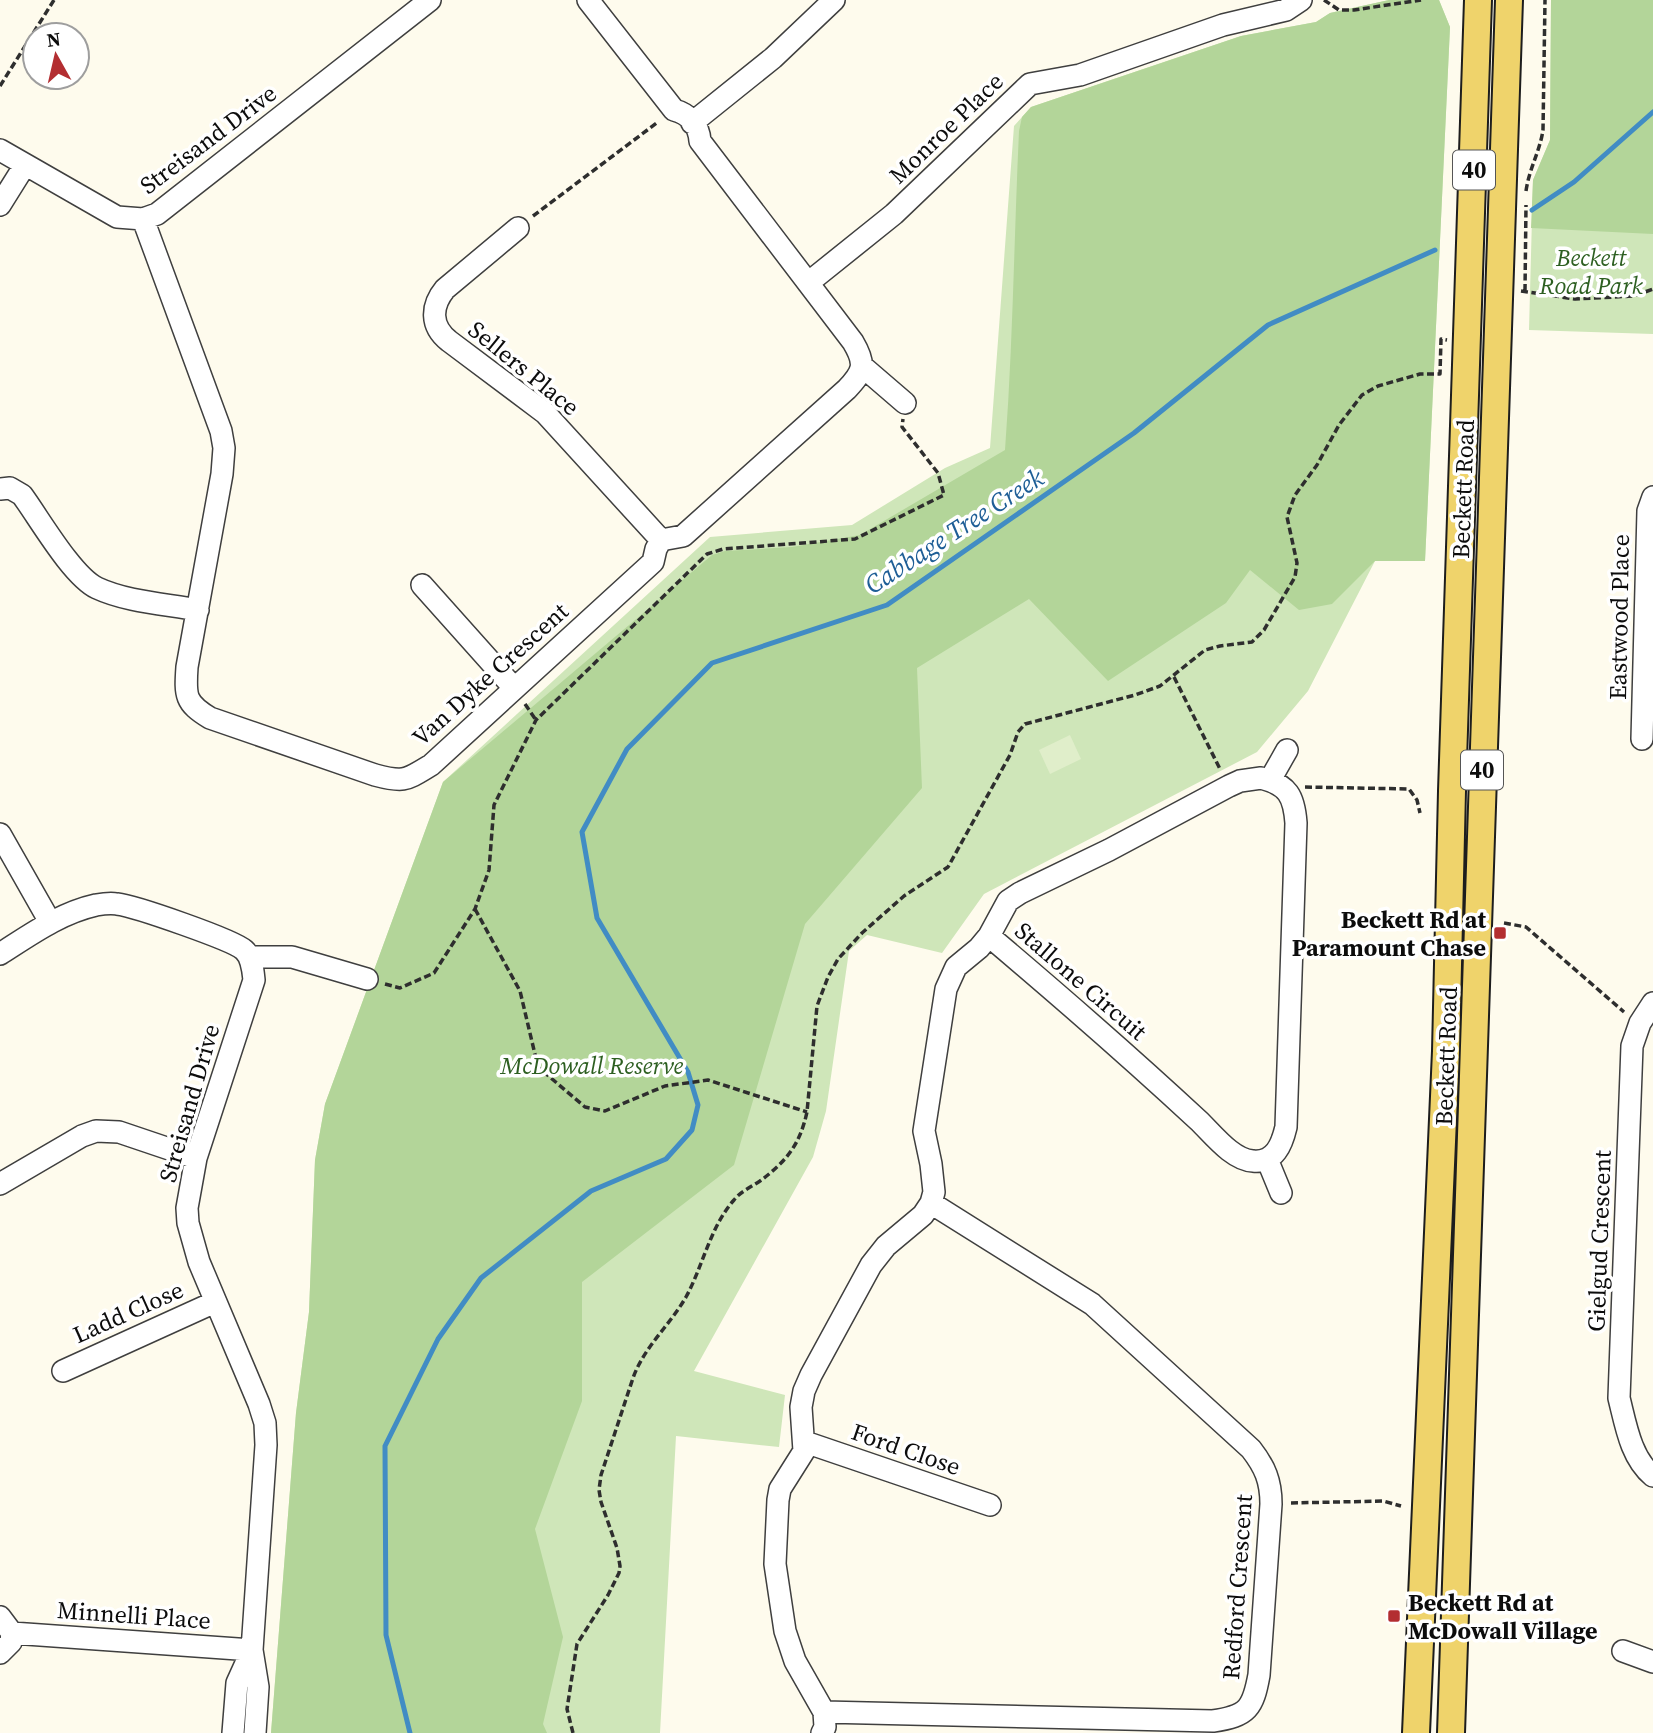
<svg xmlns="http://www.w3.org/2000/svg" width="1653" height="1733" font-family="'Source Serif 4',serif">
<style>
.green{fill:#cfe6b9}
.forest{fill:#b3d599}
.pitch{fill:#e0eeca}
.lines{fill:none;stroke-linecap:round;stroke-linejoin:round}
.stream{stroke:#418cc4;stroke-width:5}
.minor-casing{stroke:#3f3f3f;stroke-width:24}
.major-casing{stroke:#1d1d1d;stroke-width:30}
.path{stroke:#2e2e2e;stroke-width:3.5;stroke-dasharray:7 3.5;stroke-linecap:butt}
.minor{stroke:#fff;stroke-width:21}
.major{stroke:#efd36b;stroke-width:26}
.poi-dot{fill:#b32e31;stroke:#fff;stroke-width:2.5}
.labels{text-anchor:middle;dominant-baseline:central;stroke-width:7;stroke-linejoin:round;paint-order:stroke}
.shield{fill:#fff;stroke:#555;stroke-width:2}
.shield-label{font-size:23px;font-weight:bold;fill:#0c0c0c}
.street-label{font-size:24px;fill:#0c0c0c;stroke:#fff}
.park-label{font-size:24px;font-style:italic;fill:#2d5f21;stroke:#fff}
.poi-label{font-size:24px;font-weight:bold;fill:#0c0c0c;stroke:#fff;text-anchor:end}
.water-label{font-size:26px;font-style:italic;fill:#1e5e96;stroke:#fff}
</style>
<rect width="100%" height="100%" fill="#fefbed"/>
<path class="green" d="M1389 0H1439L1450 27 1425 561H1375L1308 691 1257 752 984 894 942 953 867 935 849 951 826 1111 813 1157 694 1371 785 1395 779 1447 676 1436 660 1733H271L296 1413 309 1312 315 1160 325 1104 443 782 710 537 852 525 945 468 990 448 1014 126 1031 107 1241 36 1316 22 1330 13Z
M1551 0H1653V334L1529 330 1533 180 1550 140Z"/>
<path class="forest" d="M1389 0H1439L1450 27 1425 561H1375L1332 604 1299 610 1250 570 1226 603 1108 681 1029 599 917 668 922 788 805 924 734 1165 582 1282V1401L535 1529 563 1637 543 1724 547 1733H271L296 1413 309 1312 315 1160 325 1104 443 782 712 555 725 551 792 547 860 535 1005 450C1013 344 1014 238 1019 131L1022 117 1031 107 1241 36 1316 22 1330 13Z
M1551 0H1653V234L1531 228 1533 180 1550 140Z"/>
<path class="pitch" d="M1070 735 1081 759 1050 774 1039 750Z"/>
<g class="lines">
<path class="stream" d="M1532 210 1574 182 1653 112
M410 1733 386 1635 385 1446 438 1339 481 1278 591 1191 666 1159 692 1130 698 1105 688 1072 597 918 582 832 627 749 712 663 887 605 1134 433 1268 325 1435 250"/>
<g class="minor-casing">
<path id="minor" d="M692 123 773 58 834 0
M0 150 117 217 143 219 157 214 430 0
M0 205 25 165
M143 219 221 431 224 448 222 474 187 667C185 696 185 703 210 718L375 775C405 783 406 780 431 765L653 562 656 549 661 540 683 536 847 389C864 371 866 364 853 342L700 141C699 125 689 114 674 110L588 0
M518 228 445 289C431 306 430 326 449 341L545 413 661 540
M808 283 894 214 1030 84 1080 75 1223 25 1286 10 1301 0
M862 366 905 403
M0 489 10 488 22 495C39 518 72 576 97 588 127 602 166 604 198 610
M422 585 514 688
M1642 739 1648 511 1653 497
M1261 778C1288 785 1294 796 1296 823L1286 1127C1282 1144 1275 1163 1253 1161 1232 1160 1212 1133 1198 1120 1130 1057 1060 996 989 936L1008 901 1020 893 1109 850 1229 786 1240 781Z
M1270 780 1287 750
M0 834 50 922
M0 954C30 935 60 913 96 905 102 904 111 903 117 904 135 906 233 940 244 950 252 957 253 970 254 980L196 1158 187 1208 188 1223 199 1262 259 1404 265 1423 266 1445 252 1650 258 1687 255 1733
M249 957H292L367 979
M1653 1003 1640 1023 1632 1046 1619 1398C1626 1426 1631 1458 1653 1476
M1267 1159 1281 1193
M0 1184 82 1136 96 1131 119 1132 196 1158
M63 1371 215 1302
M805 1442 990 1505
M0 1617 12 1633 11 1642 0 1653
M12 1633 252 1650
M1623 1651 1653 1662
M824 1712 1213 1721C1248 1716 1253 1708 1259 1675L1271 1504C1271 1481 1265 1467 1251 1449L1092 1304 931 1203
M233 1733 237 1683 252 1650
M822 1733 825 1727 824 1712 795 1661 785 1631 775 1564 778 1500 780 1489 804 1451 801 1407 804 1391 811 1375 871 1265 886 1246 923 1215 931 1203 934 1192 931 1164 924 1131 946 989 956 967 979 948 989 936"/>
</g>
<g class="major-casing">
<path id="major" d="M1416 1733 1446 1051 1452 791 1478 0
M1451 1733 1509 0"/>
</g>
<path class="path" d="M1324 0 1339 10H1354L1421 0
M0 86 54 0
M1526 191C1529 169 1540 151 1543 130L1545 0
M533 216 658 122
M1521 291 1575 299 1634 296 1653 289
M1525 291 1526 205
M1174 677 1220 769
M525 704 536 720
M1305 787 1409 789 1417 800 1420 813
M475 909 520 991 538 1067 585 1107 605 1111 665 1086 708 1080 807 1112
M1504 923 1526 927 1624 1012
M385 984 400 988 434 973 475 909 489 870 494 805 536 720 707 554 723 549 855 539 944 495 938 473 902 427 903 419
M1291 1503 1383 1501 1401 1506
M573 1733 567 1709 577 1644 608 1595 619 1573 620 1566 617 1548 601 1502 599 1490 601 1475 633 1378C644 1347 670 1325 686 1297 703 1266 710 1227 734 1200 740 1192 751 1187 760 1181 787 1161 800 1144 807 1112L817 1006 828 977 838 959 862 933 904 896 948 867 1010 755 1018 732 1025 724 1135 695 1160 686 1205 650 1220 646 1252 642 1264 630 1295 577 1297 563 1287 517 1295 495 1317 465 1339 425 1362 395 1378 386 1420 374H1440L1441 339 1447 340"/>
<use href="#minor" class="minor"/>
<use href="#major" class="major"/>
</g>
<g class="poi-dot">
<rect x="1493" y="926" width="14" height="14" rx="3.5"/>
<rect x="1387" y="1609" width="14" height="14" rx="3.5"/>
</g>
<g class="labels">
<g class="shield">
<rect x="1453" y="150.5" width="42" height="39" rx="5"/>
<rect x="1461" y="750.5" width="42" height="39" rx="5"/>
</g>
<g class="shield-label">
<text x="1474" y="170">40</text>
<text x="1482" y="770">40</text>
</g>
<g class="street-label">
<text transform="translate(946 128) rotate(-44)">Monroe Place</text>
<text transform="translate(208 139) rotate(-37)">Streisand Drive</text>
<text transform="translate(524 368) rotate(39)">Sellers Place</text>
<text transform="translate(1463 489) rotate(-88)">Beckett Road</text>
<text transform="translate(1619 617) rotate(-89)">Eastwood Place</text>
<text transform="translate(490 674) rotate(-42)">Van Dyke Crescent</text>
<text transform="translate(1081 981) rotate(41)">Stallone Circuit</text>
<text transform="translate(1446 1056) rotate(-88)">Beckett Road</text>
<text transform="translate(189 1103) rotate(-74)">Streisand Drive</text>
<text transform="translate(1599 1241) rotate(-88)">Gielgud Crescent</text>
<text transform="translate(128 1312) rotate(-24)">Ladd Close</text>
<text transform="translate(906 1449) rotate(19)">Ford Close</text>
<text transform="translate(1237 1587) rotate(-86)">Redford Crescent</text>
<text transform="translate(134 1615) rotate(4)">Minnelli Place</text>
</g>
<g class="park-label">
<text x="1591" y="257">Beckett<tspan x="1591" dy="28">Road Park</tspan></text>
<text x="592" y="1065">McDowall Reserve</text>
</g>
<g class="poi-label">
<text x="1486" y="919">Beckett Rd at<tspan x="1486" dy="28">Paramount Chase</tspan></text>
<text x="1408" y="1602" text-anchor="start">Beckett Rd at<tspan x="1408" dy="28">McDowall Village</tspan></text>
</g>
<g class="water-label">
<text transform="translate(954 531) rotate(-33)">Cabbage Tree Creek</text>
</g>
</g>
<g transform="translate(56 56) rotate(352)"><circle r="33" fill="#ffffff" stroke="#9e9e9e" stroke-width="2"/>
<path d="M0-5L12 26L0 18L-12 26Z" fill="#b32e31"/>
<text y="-10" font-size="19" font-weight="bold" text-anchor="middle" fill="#0c0c0c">N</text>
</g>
</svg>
